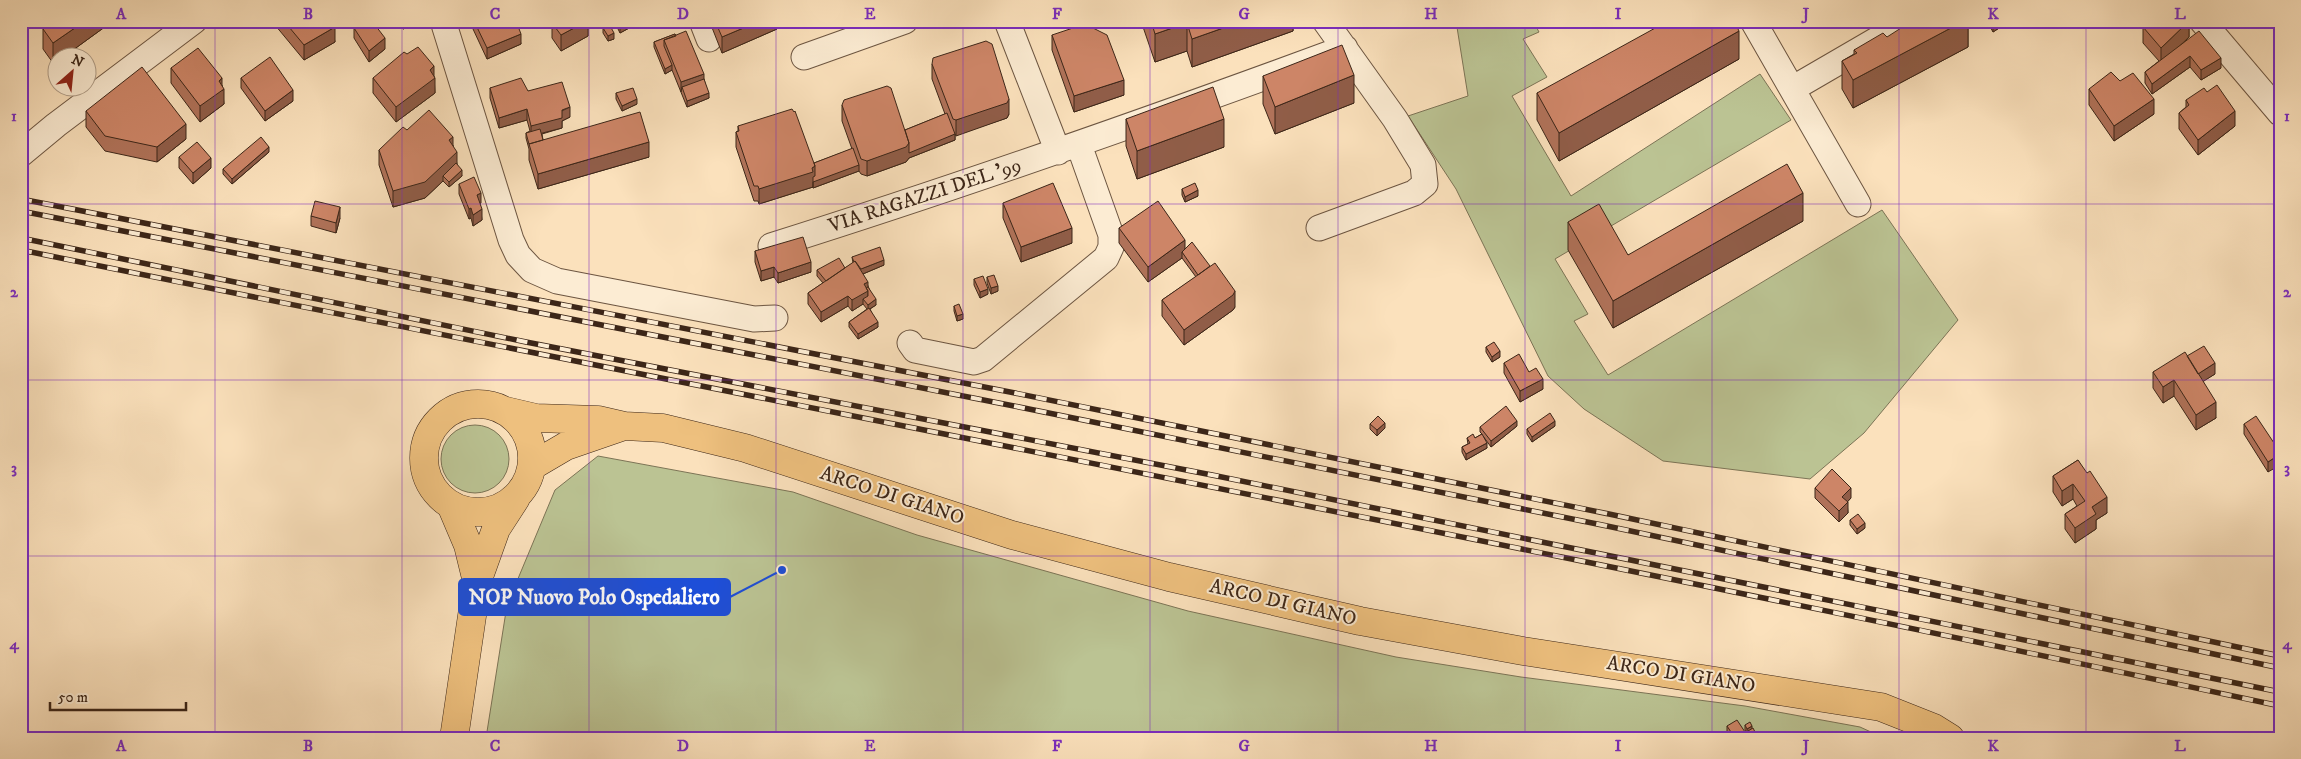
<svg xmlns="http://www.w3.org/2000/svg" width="2301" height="759" font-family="'IM FELL DW Pica',serif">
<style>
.green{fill:#bbc393;stroke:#7c7456}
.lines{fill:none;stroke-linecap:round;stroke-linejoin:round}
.minor-casing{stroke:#6c5541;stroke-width:27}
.major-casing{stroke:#3c2618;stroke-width:29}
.minor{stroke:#fcecd3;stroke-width:25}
.major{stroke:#eec07e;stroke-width:28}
.rail-casing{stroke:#3c2618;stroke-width:5.5}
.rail{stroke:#fcecd3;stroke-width:4;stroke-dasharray:11;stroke-linecap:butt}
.wall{fill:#b07259;stroke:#3c2618}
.shaded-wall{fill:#905d48;stroke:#3c2618}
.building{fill:#cd8567;stroke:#3c2618}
.grid{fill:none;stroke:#7b2cbf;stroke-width:1;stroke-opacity:0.55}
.labels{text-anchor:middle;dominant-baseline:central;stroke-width:4;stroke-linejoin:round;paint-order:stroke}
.street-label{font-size:20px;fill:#3c2618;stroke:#fcecd3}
.leader{fill:none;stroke:#1d4ed8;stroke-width:2}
.callout-dot{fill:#1d4ed8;stroke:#fcecd3;stroke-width:2}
.callout{fill:#1d4ed8;stroke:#1d4ed8;stroke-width:2}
.callout-label{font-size:21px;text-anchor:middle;font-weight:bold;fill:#fff}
.neatline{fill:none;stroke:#7b2cbf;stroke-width:2}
.grid-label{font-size:16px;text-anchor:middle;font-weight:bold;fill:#7b2cbf}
</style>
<rect width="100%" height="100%" fill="#fbe1bc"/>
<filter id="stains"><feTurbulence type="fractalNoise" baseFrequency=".004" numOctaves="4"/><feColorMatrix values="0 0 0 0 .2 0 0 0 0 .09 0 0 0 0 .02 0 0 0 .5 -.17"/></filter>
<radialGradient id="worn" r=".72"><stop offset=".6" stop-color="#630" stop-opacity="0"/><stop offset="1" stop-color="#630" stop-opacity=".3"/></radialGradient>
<path class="green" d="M1456 21H1533L1539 32 1523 39 1547 77 1512 96 1571 196 1760 74 1791 120 1555 259 1588 314 1574 321 1608 375 1882 210 1958 320 1864 433 1810 479 1663 461 1584 409 1548 376 1456 189 1408 116 1468 96Z
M441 459a34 34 0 1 1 68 0a34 34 0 1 1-68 0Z
M598 456 793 492 917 535 1188 611 1396 657 1521 677 1745 706 1860 727 1884 738H486L507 605 555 490Z"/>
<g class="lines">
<g class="minor-casing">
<path id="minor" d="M443 21 511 240 518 255 532 270 557 281 754 319 775 318
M702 21 709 39
M1007 21 1058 152
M1753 21 1792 89 1909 21
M2202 21 2280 113
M804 57 905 21
M1792 89 1858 204
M21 154 56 125 194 21
M1319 228 1414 193 1425 184 1423 165 1395 119 1325 21
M771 246C965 185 1155 118 1345 48
M910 343 915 350 974 362 983 359 1106 258 1111 247V235L1079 145"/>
</g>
<g class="major-casing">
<path id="major" d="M424 458a54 54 0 1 1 108 0a54 54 0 1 1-108 0Z
M506 411 536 418 598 420 624 426 663 428 745 448 1012 535 1169 577 1360 621 1523 651 1881 707 1934 728 1950 738
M532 466 566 446 624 426
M451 505 468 545 477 582
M454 738 477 582 496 529 516 498"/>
</g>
<use href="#minor" class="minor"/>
<use href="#major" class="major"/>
<g class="rail-casing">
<path id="rail" d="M21 199 1015 393 1609 514 2280 656
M21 211 1014 406 1607 526 2280 668
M21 238 526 342 1212 475 2280 692
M21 250C774 403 1529 545 2280 706"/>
</g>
<use href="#rail" class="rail"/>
</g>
<path class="wall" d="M41 21H113L62 58H58V60L53 63 43 49V29L45 28 41 24Z
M275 21H331L335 42 304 60 275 25Z
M400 21H424L403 29Z
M473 21H516L521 44 487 59 473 29Z
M552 21H588V36L561 51 552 38Z
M614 21H642L620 33Z
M711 21H777V29L722 53 711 25Z
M1141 21H1293V31L1192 67 1187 51 1155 62Z
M1968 21V47L1853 108 1842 89V61L1854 54V50Z
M1987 21H2010L1993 32Z
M2144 21H2189V37L2179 47 2221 68 2201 80 2190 67 2152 94 2145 83V72L2159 61 2143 43V27L2146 24Z
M354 28 385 49 369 62 354 38Z
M603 28 614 39 608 41 603 33Z
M675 34 704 79 709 98 687 107 672 70 665 74 654 47V42Z
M1052 35 1124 95 1074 112 1052 50Z
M1739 59 1559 161 1537 120V93Z
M932 64 1009 114 1007 118 955 135V140L909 158 906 162 867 176 861 174 859 171 813 188V187L759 204 758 201H754L736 147V132L738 131V126L814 163 852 149 842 121V105L905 130 945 114 932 79Z
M171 68 222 85 224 104 200 122 171 83Z
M434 76 435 93 396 122 373 93V78Z
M1263 76 1354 103 1275 134 1263 104Z
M241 78 293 101 265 121 241 88Z
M490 88 528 91 570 117 562 121V128L542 134 543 140 649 157 538 189 529 160V149L526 138V133L530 131 527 120 499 128 490 98Z
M2089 89 2154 114 2114 141 2089 105Z
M616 93 637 104 622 111 616 99Z
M2186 100 2235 126 2198 155 2179 129V113L2186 107Z
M86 111 186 139 157 162 105 151 86 127Z
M1126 119 1224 147 1137 179 1126 146Z
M407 130 453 145 457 164 462 176 449 187 443 181 425 198 393 207 379 165V150Z
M269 152 232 184 223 174V169Z
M179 157 211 168 193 184 179 168Z
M459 184 481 203 480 204 482 220 473 226 471 218 469 219 459 194Z
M1182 189 1198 196 1185 202 1182 195Z
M1003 203 1072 243 1021 262 1003 218Z
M311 216 340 218 336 233 311 226Z
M1803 221 1613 328 1568 250V222L1628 255Z
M1119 228 1185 249 1235 307 1233 310 1184 345 1162 316V300L1196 277 1182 258 1148 282 1119 243Z
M755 251 811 272 778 283 774 277 761 281 755 262Z
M852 257 884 265 863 274 876 305 870 309 878 327 858 339 849 327V322L867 309 863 304 852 311 848 306 821 322 808 304V293L823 283 817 276V270L845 268 853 263Z
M987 277 998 291 991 294 987 283Z
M974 279 988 294 980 298 974 285Z
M954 306 963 319 957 321 954 311Z
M1486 347 1500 357 1492 362 1486 352Z
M2187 356 2215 374 2203 381 2216 418 2196 430 2174 396 2163 403 2153 388V372Z
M1504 363 1529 372 1543 389 1520 402 1504 373Z
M1370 424 1385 428 1377 436 1370 429Z
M2244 424 2280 452 2268 472 2244 434Z
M1517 426 1491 447 1483 436 1487 448 1466 460 1462 452V447L1468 444 1467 438H1475L1482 434 1480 432V427Z
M1555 426 1532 442 1527 434V429Z
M2078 460 2107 513 2096 520V529L2075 543 2065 529V514L2077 506 2073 499 2062 506 2053 492V476Z
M1815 488 1851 498 1847 502 1848 513 1839 522 1815 498Z
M1850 520 1865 528 1857 534 1850 525Z
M1745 725 1752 729 1756 738H1749L1748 734H1747L1745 730Z
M1727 726 1749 738H1731L1727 731Z"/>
<path class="shaded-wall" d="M85 21H113L62 58H58V60L53 63V43Z
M409 21H424L403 29V23Z
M587 21H588V36L561 51V35Z
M620 21H642L620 33Z
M760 21H777V29L722 53V37Z
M1045 21H1051V22L1045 24Z
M1243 21H1293V31L1192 67V39Z
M1536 21H1543L1536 26Z
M1964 21H1968V47L1853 108V80Z
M1993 21H2010L1993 32Z
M2189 21V37L2161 64V48Z
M1187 23V51L1155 62V34Z
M335 27V42L304 60V45Z
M1739 31V59L1559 161V133Z
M614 33V39L608 41V36Z
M521 34V44L487 59V48Z
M385 38V49L369 62V51Z
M2190 56V67L2152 94V84Z
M2221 58V68L2201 80V70Z
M672 65V70L665 74V69Z
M434 66V79L435 78V93L396 122V107Z
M704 74V84L682 87 681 92V82Z
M1354 75V103L1275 134V107Z
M222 78V91L224 89V104L200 122V106Z
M1124 80V95L1074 112V96Z
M293 90V101L265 121V111Z
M709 93V98L687 107V101Z
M637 99V104L622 111V106Z
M1009 99V114L1007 118 956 136V120Z
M2154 99V114L2114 141V126Z
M570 107V117L562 121V128L531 136V126Z
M527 109V120L499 128V118Z
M2235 111V126L2198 155V140Z
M1224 119V147L1137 179V151Z
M186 124V139L157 162V147Z
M955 134V140L909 158 906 162 867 176V161L909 143Z
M453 137V152L449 140Z
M649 142V157L538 189V174Z
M269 147V152L232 184V179Z
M457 152V168L443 176V181L425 198 393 207V191Z
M211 158V168L193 184V173Z
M859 165V171L813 188V182V187L759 204V189L812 168 815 166Z
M462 170V176L449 187V182Z
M1198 190V196L1185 202V197Z
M481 193V203L477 206V195Z
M1803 193V221L1613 328V301Z
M340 207V218L336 233V223Z
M471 208V218L469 219V209Z
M482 209V220L473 226V215Z
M1072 228V243L1021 262V247Z
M1185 240V255L1182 252V258L1148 282V267Z
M884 260V265L858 276V270Z
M811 262V272L778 283V273Z
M774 267V277L761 281V271Z
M868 282V301L863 299V304L852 311V300L864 284Z
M998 286V291L991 294V288Z
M988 289V294L980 298V292Z
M1235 291V307L1233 310 1184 345V330Z
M848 296V306L821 322V312Z
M876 299V305L868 310V305Z
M963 314V319L957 321V316Z
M878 322V327L858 339V334Z
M1500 351V357L1492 362V357Z
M2215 363V374L2196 386V375Z
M1543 379V389L1520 402V391Z
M2174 380V396L2163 403V387Z
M2216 402V418L2196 430V415Z
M1517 421V426L1491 447V441Z
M1555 421V426L1532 442V437Z
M1385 423V428L1377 436V430Z
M1487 443V448L1466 460V454Z
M2280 454V465L2268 472V462Z
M2073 484V499L2062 506V491Z
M1851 488V498L1842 508V497Z
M2107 497V513L2096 520V529L2075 543V528L2092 507Z
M1848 502V513L1839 522V511Z
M1865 523V528L1857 534V529Z
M1752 726V731H1748V734H1747V729Z
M1756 734V738H1750V736Z"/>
<path class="building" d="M43 21H53L54 22 47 27Z
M56 21H85L53 43 43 29Z
M284 21H331L335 27 304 45Z
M364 21H372L385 38 369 51 354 28Z
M474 21H516L521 34 487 48Z
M554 21H587L561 35 552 23Z
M715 21H760L722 37Z
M1151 21H1243L1192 39 1187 23 1155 34Z
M1668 21H1734L1739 31 1559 133 1537 93Z
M1912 21H1964L1853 80 1842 61 1857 53 1854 50 1883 33 1887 37Z
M2149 21H2189L2161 48 2143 27Z
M609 24 614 33 608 36 603 28Z
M1085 24 1107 35 1124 80 1074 96 1052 35Z
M686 31 704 74 681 82 664 40Z
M2199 31 2221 58 2201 70 2190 56 2152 84 2145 72Z
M675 34 676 36 664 40V46L672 65 665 69 654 42Z
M986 41 992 44 1009 99 1007 103 956 120 953 119 932 64 933 58Z
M1342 45 1354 75 1275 107 1263 76Z
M418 47 434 66 430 70 435 78 396 107 373 78 404 52 407 54Z
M198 48 222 78 219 81 224 89 200 106 171 68Z
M270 57 293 90 265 111 241 78Z
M142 67 186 124 157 147 105 136 86 111Z
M2111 72 2120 81 2133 73 2154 99 2114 126 2089 89Z
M521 78 528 91 562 82 570 107 562 110V118L531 126 527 109 499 118 490 88Z
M704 79 709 93 687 101 682 87Z
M2217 85 2235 111 2198 140 2179 113 2189 105 2186 100 2204 88 2207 92Z
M887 86 891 88 909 143 906 147 867 161 861 159 842 105 844 100Z
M1213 87 1224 119 1137 151 1126 119Z
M633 88 637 99 622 106 616 93Z
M792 109 794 112 795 111 815 166 812 168 813 172 759 189 758 186H754L736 132 739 131 738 126Z
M429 110 453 137 449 140 457 152 425 182 393 191 379 150 403 127 407 130Z
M640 112 649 142 538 174 529 144Z
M947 113 955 134 909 153V143L905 130Z
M540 129 543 140 529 144 526 133Z
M261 137 269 147 232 179 223 169Z
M197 142 211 158 193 173 179 157Z
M853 148 859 165 813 182V177L815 176V166L814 163Z
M456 163 462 170 449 182 443 176Z
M1787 164 1803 193 1613 301 1568 222 1599 204 1628 255Z
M474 177 481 193 477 195 482 209 473 215 471 208 469 209 459 184Z
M1053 183 1072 228 1021 247 1003 203Z
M1195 183 1198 190 1185 197 1182 189Z
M315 201 340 207 336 223 311 216Z
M1158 201 1185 240 1148 267 1119 228Z
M803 237 811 262 778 273 774 267 761 271 755 251Z
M1192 242 1210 266 1198 275 1182 252Z
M880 247 884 260 861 269 855 261 854 262 852 257Z
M839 258 845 268 826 281 817 270Z
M855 261 868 282 864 284 868 291 852 300 848 296 821 312 808 293Z
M1215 263 1235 291 1233 295 1184 330 1162 300Z
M994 275 998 286 991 288 987 277Z
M983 276 988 289 980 292 974 279Z
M868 287 876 299 868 305 863 299 868 296V291L866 288Z
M959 304 963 314 957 316 954 306Z
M869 308 878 322 858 334 849 322Z
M1494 342 1500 351 1492 357 1486 347Z
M2204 346 2215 363 2198 374 2187 356Z
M2185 352 2216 402 2196 415 2174 380 2163 387 2153 372Z
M1519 354 1529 372 1536 368 1543 379 1520 391 1504 363Z
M1506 406 1517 421 1491 441 1480 427Z
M1550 413 1555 421 1532 437 1527 429Z
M1378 416 1385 423 1377 430 1370 424Z
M2256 416 2280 452V454L2268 462 2244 424Z
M1473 434 1475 438 1482 434 1487 443 1466 454 1462 447 1470 443 1467 438Z
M2078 460 2087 473 2090 471 2107 497 2092 507 2096 514 2075 528 2065 514 2085 501 2073 484 2062 491 2053 476Z
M1832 469 1851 488 1842 497 1848 502 1839 511 1815 488Z
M1858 514 1865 523 1857 529 1850 520Z
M1737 720 1749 738H1735L1727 726Z
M1750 722 1752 726 1747 729 1745 725Z
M1753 728 1756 734 1750 736 1748 731Z"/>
<path class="grid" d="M215 21V738M402 21V738M589 21V738M776 21V738M963 21V738M1150 21V738M1338 21V738M1525 21V738M1712 21V738M1899 21V738M2086 21V738M21 204H2280M21 380H2280M21 556H2280"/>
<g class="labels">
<g class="street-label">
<text transform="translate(925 196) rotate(-18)">VIA RAGAZZI DEL '99</text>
<text transform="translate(892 496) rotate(18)">ARCO DI GIANO</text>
<text transform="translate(1283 603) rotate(13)">ARCO DI GIANO</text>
<text transform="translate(1681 675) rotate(9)">ARCO DI GIANO</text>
</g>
</g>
<path class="leader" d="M782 570L730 597"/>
<circle class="callout-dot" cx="782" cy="570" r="5"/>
<rect class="callout" x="459" y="579" width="271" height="36" rx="5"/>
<g class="callout-label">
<text x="594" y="604">NOP Nuovo Polo Ospedaliero</text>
</g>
<rect width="2301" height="759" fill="none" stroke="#fbe1bc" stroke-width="55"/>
<g transform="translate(72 72) rotate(27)"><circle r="24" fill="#fcecd3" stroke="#af9d88"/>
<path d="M0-4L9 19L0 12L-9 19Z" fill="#8f2418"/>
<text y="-8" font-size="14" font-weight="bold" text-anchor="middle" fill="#3c2618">N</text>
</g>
<path d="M50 702v8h136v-8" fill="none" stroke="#3c2618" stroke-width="2.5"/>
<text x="58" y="702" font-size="15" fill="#3c2618" stroke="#fcecd3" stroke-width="4" paint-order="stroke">50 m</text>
<rect x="28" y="28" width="2246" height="704" class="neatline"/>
<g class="grid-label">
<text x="121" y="19">A</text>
<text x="308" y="19">B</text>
<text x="495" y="19">C</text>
<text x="683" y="19">D</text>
<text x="870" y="19">E</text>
<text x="1057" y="19">F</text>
<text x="1244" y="19">G</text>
<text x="1431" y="19">H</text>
<text x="1618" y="19">I</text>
<text x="1806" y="19">J</text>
<text x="1993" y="19">K</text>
<text x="2180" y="19">L</text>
<text x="14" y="121">1</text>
<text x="2287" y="121">1</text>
<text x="14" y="297">2</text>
<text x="2287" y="297">2</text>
<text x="14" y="473">3</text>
<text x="2287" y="473">3</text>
<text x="14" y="649">4</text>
<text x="2287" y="649">4</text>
<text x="121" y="751">A</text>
<text x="308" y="751">B</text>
<text x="495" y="751">C</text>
<text x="683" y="751">D</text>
<text x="870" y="751">E</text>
<text x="1057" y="751">F</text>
<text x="1244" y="751">G</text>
<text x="1431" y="751">H</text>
<text x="1618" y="751">I</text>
<text x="1806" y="751">J</text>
<text x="1993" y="751">K</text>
<text x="2180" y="751">L</text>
</g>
<rect width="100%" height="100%" filter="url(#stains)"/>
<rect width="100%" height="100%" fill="url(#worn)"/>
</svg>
